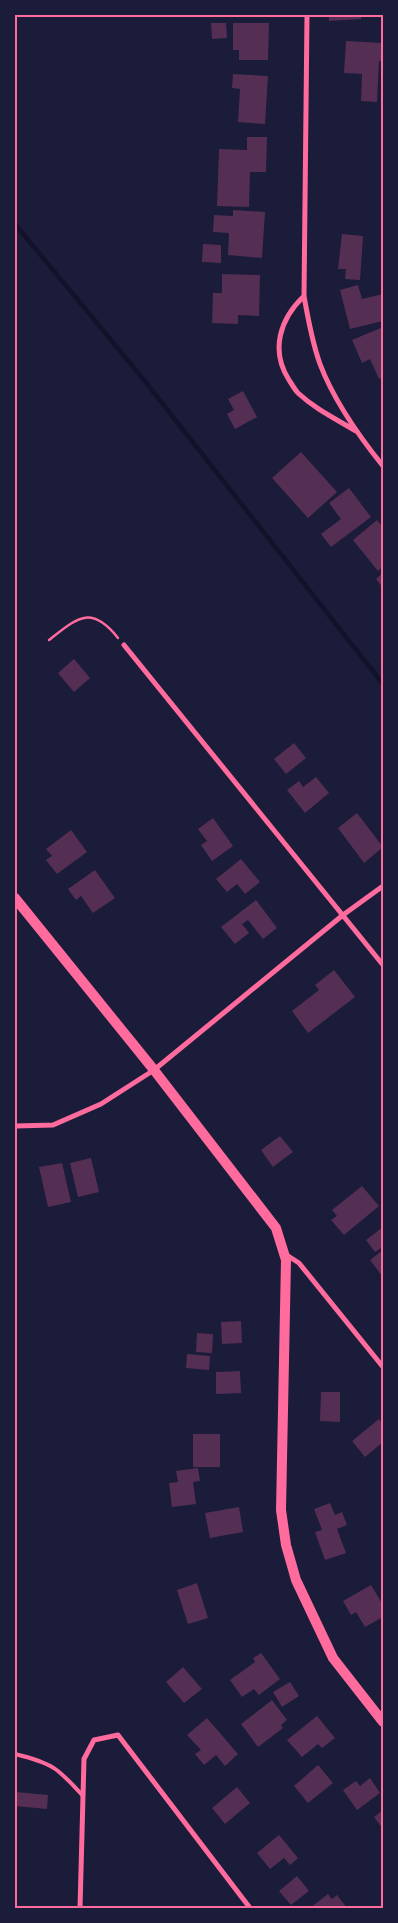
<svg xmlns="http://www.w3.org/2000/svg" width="398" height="1923" font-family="'DejaVu Sans',sans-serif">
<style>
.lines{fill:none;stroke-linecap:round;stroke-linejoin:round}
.stream{stroke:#12122b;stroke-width:4.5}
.building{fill:#542f53}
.path{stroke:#ff6b9d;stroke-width:2.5}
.service{stroke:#ff6b9d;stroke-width:4}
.minor{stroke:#ff6b9d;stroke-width:5}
.secondary{stroke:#ff6b9d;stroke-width:10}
.neatline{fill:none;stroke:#ff6b9d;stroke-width:2}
</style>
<rect width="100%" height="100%" fill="#1b1b3a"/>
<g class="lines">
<path class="stream" d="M15 224 140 375 383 684"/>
</g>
<path class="building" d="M329 15H361V19L329 21Z
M211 23H226L227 38 212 39Z
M233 23H269L268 60H239V50H233Z
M346 41 383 43V61H379L377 102 361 101 362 74 344 73Z
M233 74 268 76 265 124 238 122 240 89 232 88Z
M247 137H267L266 172H250L249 207 217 206 219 149 247 150Z
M233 210 265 212 262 258 228 255 229 233 213 232 214 215 233 216Z
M342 234 363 236 360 280 345 279 346 269H338Z
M203 244 221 245V263L202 262Z
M222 274 260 275 259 316 238 315V324L212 323 213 293H222Z
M358 285 362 299 383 294V321L350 329 340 290Z
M383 327V377L379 379 370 359 362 363 352 340Z
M243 391 257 417 235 429 227 414 234 410 228 399Z
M301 452 337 492 308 518 272 478Z
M349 488 371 517 331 547 321 534 341 519 329 503Z
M377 520 383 527V537L381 539 383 541V566L378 571 353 540Z
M383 573V588L376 579Z
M74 659 90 678 74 692 58 673Z
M294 743 306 758 286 774 274 759Z
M316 777 329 793 305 813 287 790 299 781 303 787Z
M357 813 383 847 364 863 338 828Z
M213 818 233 846 212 861 201 845 207 841 198 829Z
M71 830 87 852 57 874 46 860 52 856 46 849Z
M241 859 260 882 245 894 237 884 227 892 216 879Z
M95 870 115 898 93 913 81 896 76 900 68 889Z
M256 900 277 928 263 939 248 920 242 924 249 933 235 944 221 927Z
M334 970 355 997 308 1033 292 1011 319 990 315 985Z
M280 1136 293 1152 273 1167 261 1150Z
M91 1158 99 1192 78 1197 70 1163Z
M62 1163 71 1202 48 1207 39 1167Z
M362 1186 379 1206 344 1235 331 1220 337 1216 332 1210Z
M383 1227V1247L375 1252 366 1240Z
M383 1250V1277L370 1260Z
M241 1321 242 1343 222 1344 221 1322Z
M197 1333 213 1334 212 1353 196 1352Z
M187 1354 210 1356 209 1370 186 1368Z
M240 1371 241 1393 216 1394V1372Z
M321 1392H340V1422L320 1421Z
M379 1419 383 1425V1442L365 1457 352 1441Z
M193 1434H220V1467H193Z
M198 1468 200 1481 193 1482 196 1504 172 1507 169 1483 178 1482 176 1471Z
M330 1503 335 1515 342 1512 347 1525 337 1529 346 1553 325 1560 315 1532 322 1530 314 1509Z
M239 1507 243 1532 210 1538 205 1513Z
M197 1583 208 1618 188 1624 177 1590Z
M371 1585 383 1605V1617L365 1627 356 1612 351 1615 343 1601Z
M261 1653 280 1679 259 1695 254 1689 242 1697 230 1680 255 1662 253 1658Z
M183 1667 202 1689 184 1703 166 1682Z
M290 1682 299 1696 282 1707 273 1692Z
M272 1700 287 1720 281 1725 283 1728 258 1747 241 1724Z
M317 1716 335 1738 322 1748 318 1744 302 1757 287 1740Z
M207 1718 238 1754 225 1766 216 1755 204 1765 195 1754 201 1750 187 1735Z
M318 1765 333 1783 308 1803 294 1786Z
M370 1778 380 1793 357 1810 343 1790 356 1781 360 1786Z
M237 1787 250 1803 225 1824 212 1808Z
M16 1792 48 1795 47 1809 15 1806Z
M383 1810V1829L374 1817Z
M279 1835 298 1858 290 1865 284 1858 270 1869 257 1853Z
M297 1876 309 1891 291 1905 279 1891Z
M328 1894 332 1899 337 1895 347 1908H310Z"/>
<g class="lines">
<path class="path" d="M49 640C77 618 91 604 118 638"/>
<path class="service" d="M15 1754C52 1763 58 1768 83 1796"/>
<path class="minor" d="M307 15 304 296C308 319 312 342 320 364 334 401 358 435 383 466
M304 296C280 319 270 350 289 380 292 384 294 389 298 393 315 409 336 419 356 431
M124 645 383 965
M15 1126 53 1125 101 1104 154 1070 343 915 383 886
M285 1254 299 1263 383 1367
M80 1908 84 1759 94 1740 118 1735 250 1908"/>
<path class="secondary" d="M15 898 154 1070 276 1228 286 1260 281 1510 286 1545 296 1580 333 1658 383 1722"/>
</g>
<rect width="398" height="1923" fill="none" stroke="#1b1b3a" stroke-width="32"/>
<rect x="16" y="16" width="366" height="1891" class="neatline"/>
</svg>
